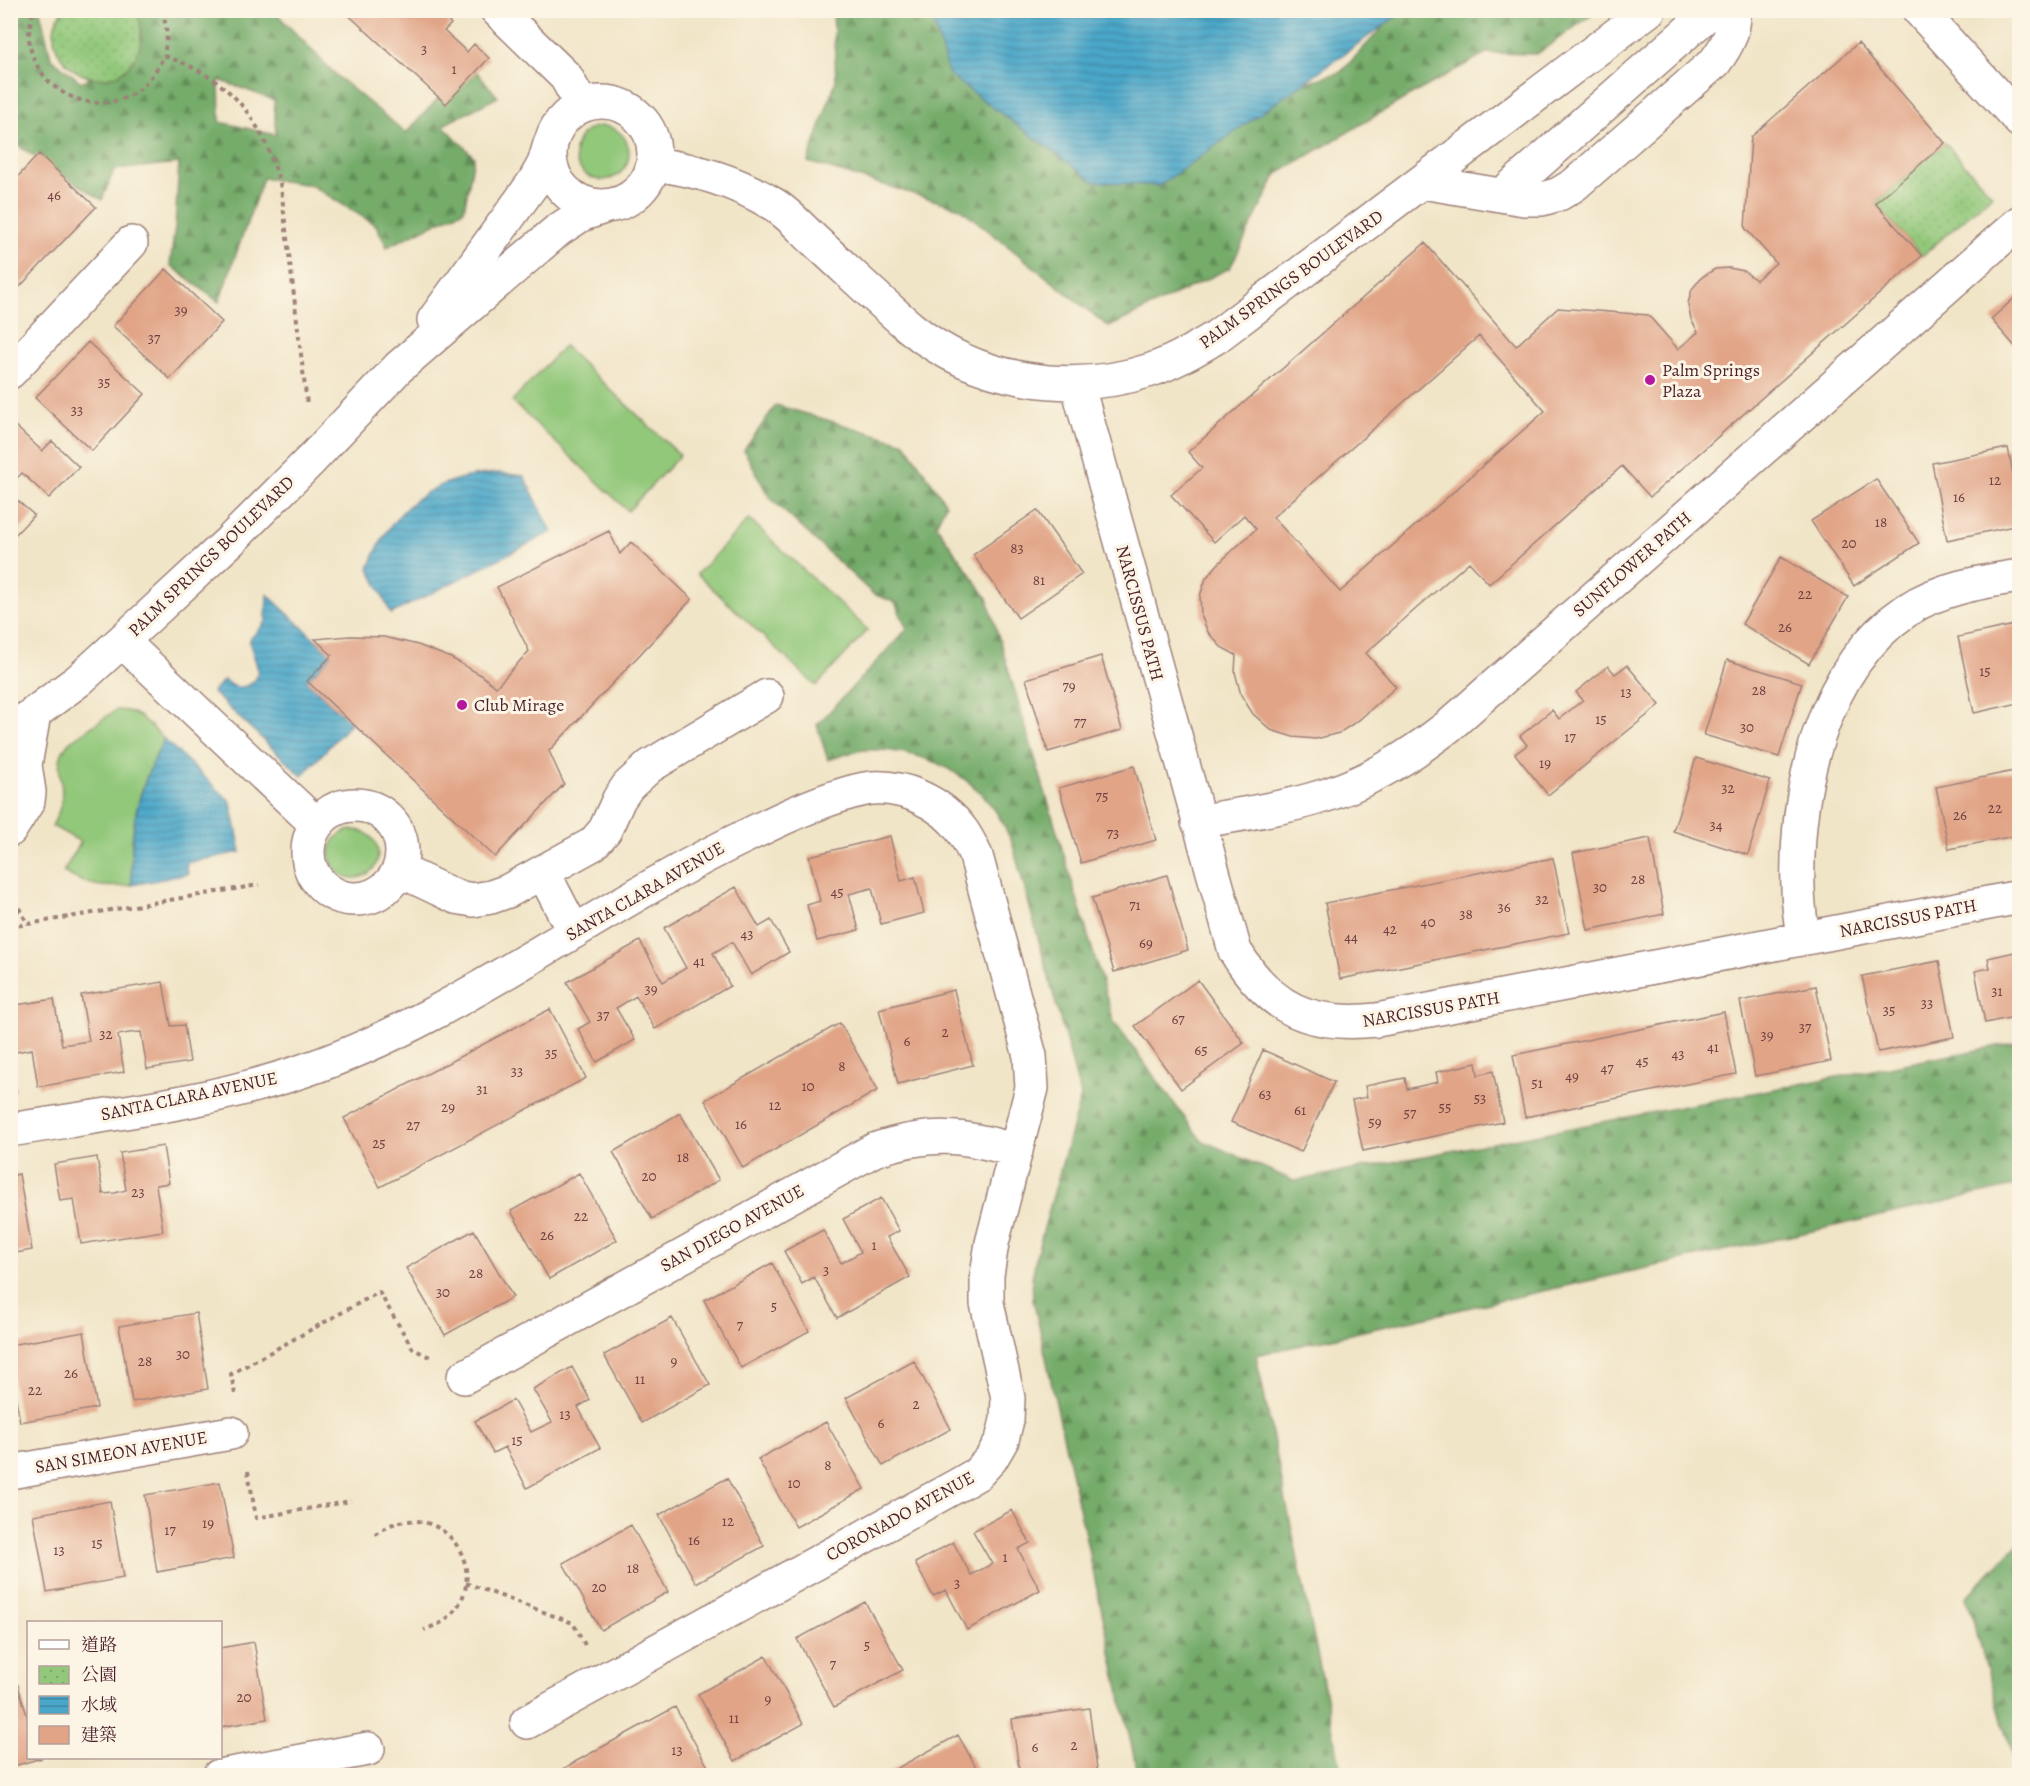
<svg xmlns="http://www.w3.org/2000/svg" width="2030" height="1786" font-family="Alegreya,'Noto Serif TC',serif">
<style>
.grass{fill:#92c87a;stroke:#6e7452;stroke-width:1.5}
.forest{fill:url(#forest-firs);stroke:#60664a;stroke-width:1.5;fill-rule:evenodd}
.park{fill:url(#park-dots);stroke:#6e7452;stroke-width:1.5}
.water{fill:url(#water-rules);stroke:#4a637a;stroke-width:1.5}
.building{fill:#e1a487;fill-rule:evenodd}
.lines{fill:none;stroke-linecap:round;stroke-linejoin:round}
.minor-casing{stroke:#9e827a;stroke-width:36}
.path{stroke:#9e827a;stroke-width:4;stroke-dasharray:4.5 4.5;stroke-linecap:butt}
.minor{stroke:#fff;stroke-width:33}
.poi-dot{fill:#b5179e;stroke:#fcf5e5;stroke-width:2}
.labels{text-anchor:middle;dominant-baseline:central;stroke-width:6;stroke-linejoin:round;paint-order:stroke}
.number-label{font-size:15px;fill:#704042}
.street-label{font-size:18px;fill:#4a1f2b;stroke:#fcf5e5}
.poi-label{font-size:18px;fill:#4a1f2b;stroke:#fcf5e5;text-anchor:start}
</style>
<defs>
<pattern id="forest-firs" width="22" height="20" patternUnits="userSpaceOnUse" patternTransform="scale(1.5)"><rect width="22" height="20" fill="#75ac6a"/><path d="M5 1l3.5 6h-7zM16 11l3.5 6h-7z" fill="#628b57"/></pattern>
<pattern id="park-dots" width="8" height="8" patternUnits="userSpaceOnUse" patternTransform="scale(1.5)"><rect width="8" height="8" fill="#92c87a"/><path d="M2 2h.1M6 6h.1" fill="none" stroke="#7fab6a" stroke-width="1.8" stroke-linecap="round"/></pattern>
<pattern id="water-rules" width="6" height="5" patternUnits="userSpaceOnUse" patternTransform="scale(1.5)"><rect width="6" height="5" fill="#4aa7c9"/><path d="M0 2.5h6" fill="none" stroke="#4087a3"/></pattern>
</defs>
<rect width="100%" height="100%" fill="#fcf5e5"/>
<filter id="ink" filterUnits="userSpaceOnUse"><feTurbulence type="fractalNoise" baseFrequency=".0167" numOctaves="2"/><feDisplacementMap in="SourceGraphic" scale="12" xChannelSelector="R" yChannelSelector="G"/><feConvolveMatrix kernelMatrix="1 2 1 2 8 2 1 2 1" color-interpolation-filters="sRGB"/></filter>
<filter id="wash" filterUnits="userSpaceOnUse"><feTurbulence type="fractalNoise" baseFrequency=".008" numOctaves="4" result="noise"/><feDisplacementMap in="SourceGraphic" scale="24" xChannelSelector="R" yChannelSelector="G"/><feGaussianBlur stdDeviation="1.35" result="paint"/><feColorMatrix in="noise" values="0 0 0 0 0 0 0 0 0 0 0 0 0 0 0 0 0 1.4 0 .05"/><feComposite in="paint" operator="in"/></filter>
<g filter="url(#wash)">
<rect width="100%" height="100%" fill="#f1e5c8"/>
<path class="grass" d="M575 153a27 27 0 1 1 54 0a27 27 0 1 1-54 0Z
M564 346 680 455 628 511 512 401Z
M749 519 868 630 816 686 697 574Z
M116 710C138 709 149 725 164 739 137 791 129 826 132 885 106 889 87 886 63 872L81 842 52 826C56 818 60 811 61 803 66 778 50 766 69 742Z
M330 854a24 24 0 1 1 48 0a24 24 0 1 1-48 0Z"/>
<path class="forest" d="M1591 10 1592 15 1537 54 1486 53 1404 99 1277 174 1230 268 1109 327 960 208 808 162 836 80 833 11H976L1189 116 1341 72 1398 11Z
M10 11H40L51 58 81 82 124 65 130 11H274L338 77 406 133 470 64 498 97 443 125 474 157 464 210 387 247 376 225 311 185 263 178 219 302 170 265 175 227 179 163 114 170 102 200 20 147 11 138ZM219 80 274 100 276 135 220 122Z
M776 405 905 443 946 504 936 525 987 598 1114 1022 1201 1140 1294 1181 2019 1042V1185L1256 1355 1342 1775H1138L1033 1299 1032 1278 1037 1253 1081 1096 1012 842C1006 831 1002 819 994 809 964 767 914 748 864 750 852 751 839 757 828 760L817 725 907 629 895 602 873 594 769 497 744 450Z
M2019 1543 2020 1764 2015 1765 1966 1597Z"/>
<path class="park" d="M62 11H135C142 21 142 34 140 46 139 52 136 56 132 62 100 105 30 55 62 11Z
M1945 143 1992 195 1922 256 1875 203Z"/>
<path class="water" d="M930 11V10L1404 11 1159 186 1093 181 949 75Z
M499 473 524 476 552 532 391 614 369 568C392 506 433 476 499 473Z
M267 594 332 655 307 681 351 723 302 776 212 692 224 680C230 685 238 689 246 686 271 676 248 654 250 639L266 622Z
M164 739 231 802 241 852 186 863 188 874 132 885C129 826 137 791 164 739Z"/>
<g id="blocks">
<path class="building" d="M343 10H437L451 24 444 31 467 52 474 44 489 58 446 104Z
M1858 43 1945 143 1875 203 1922 256 1650 497 1622 466 1489 584 1469 562 1366 653 1396 687 1359 720 1339 733 1316 739 1293 737 1271 730 1253 714 1241 695 1235 672 1236 655 1221 647 1208 632 1201 615 1200 596 1206 578 1219 563 1256 529 1244 515 1214 542 1171 495 1202 468 1188 452 1425 243 1516 346 1558 308 1648 315 1678 349 1698 332 1691 319 1688 304 1692 289 1702 277 1715 269 1729 268 1744 271 1756 280 1776 263 1745 228 1751 137ZM1479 336 1545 411 1340 592 1273 517Z
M39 154 96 207 10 297V185Z
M166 269 222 322 170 379 113 326Z
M2019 294V351L1991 319Z
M88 342 145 394 92 451 35 398Z
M10 421 42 451 52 441 79 467 49 498 22 473 10 485Z
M2008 448 2019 505V525L1947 540 1932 463Z
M1876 479 1919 543 1854 586 1811 521Z
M10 494 34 515 10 540Z
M1037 510 1082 574 1018 618 973 555Z
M609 531 620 554 631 542 692 599 549 751 564 784 495 857 307 681 332 655 315 639 350 636 384 637 418 645 451 658 481 675 496 687 529 651 497 587Z
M1781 557 1848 597 1809 664 1742 624Z
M2019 624V703L1974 713 1958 637Z
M1101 656 1122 730 1048 752 1026 679Z
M1727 660 1802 683 1779 757 1704 735Z
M1627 665 1660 705 1548 795 1515 754 1527 745 1520 736 1552 710 1559 719 1583 700 1576 692 1608 666 1615 674Z
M1696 758 1770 781 1748 855 1673 831Z
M1134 766 1156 840 1081 863 1059 788Z
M2019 770V835L1949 849 1936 787Z
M890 836 901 881 915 877 924 913 881 924 872 888 849 894 859 930 817 941 807 905 820 901 809 856Z
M1650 838 1664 914 1588 930 1573 853Z
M1553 858 1569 933 1340 979 1325 903Z
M1167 875 1188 950 1114 972 1092 898Z
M736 887 759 927 771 920 789 952 751 975 732 942 713 953 730 986 655 1029 636 996 616 1008 635 1040 597 1062 578 1029 590 1022 567 982 640 941 663 982 686 968 664 928Z
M2019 951V1016L1985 1023 1975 971 1990 968 1988 958Z
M1939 961 1954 1037 1878 1052 1862 976Z
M1198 980 1244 1043 1181 1089 1135 1026Z
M163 982 171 1026 184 1025 190 1062 147 1069 141 1032 129 1033 118 1035 124 1072 38 1087 32 1049 10 1053V1006L54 999 62 1045 89 1041 81 995Z
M1816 986 1831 1061 1755 1076 1740 1001Z
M954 990 973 1065 898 1084 879 1009Z
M550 1009 586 1078 380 1187 344 1118Z
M1724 1012 1736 1074 1525 1117 1513 1055Z
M840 1023 878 1090 743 1168 705 1100Z
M1263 1050 1334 1082 1301 1152 1231 1122Z
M1476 1063 1478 1075 1493 1071 1503 1122 1363 1151 1352 1100 1367 1097 1365 1086 1405 1078 1407 1089 1438 1082 1436 1072Z
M10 1068 16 1091 10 1092Z
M680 1113 719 1180 652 1219 613 1152Z
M163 1146 169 1183 156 1185 163 1231 81 1244 74 1199 60 1201 54 1164 97 1157 103 1194 115 1193 126 1190 120 1153Z
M579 1173 617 1240 549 1279 511 1211Z
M19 1174 32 1250 10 1254V1176Z
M881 1198 899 1231 887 1237 910 1277 837 1318 814 1277 802 1284 784 1251 823 1230 841 1263 861 1252 843 1219Z
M474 1230 513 1297 445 1335 406 1268Z
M772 1263 809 1331 741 1368 704 1300Z
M196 1313 208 1389 132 1402 119 1326Z
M672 1318 710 1385 642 1423 604 1355Z
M84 1332 97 1408 20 1422 10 1365V1345Z
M914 1361 951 1429 883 1466 846 1398Z
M572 1367 590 1400 578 1407 600 1448 527 1488 505 1447 493 1453 475 1421 513 1400 531 1432 552 1422 533 1389Z
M826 1422 864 1489 796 1527 758 1459Z
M727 1478 764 1546 696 1583 659 1515Z
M220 1482 234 1558 157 1572 145 1495Z
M110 1501 123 1578 47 1592 33 1515Z
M1012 1510 1030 1543 1018 1549 1040 1590 967 1630 946 1590 933 1596 915 1563 953 1542 971 1575 992 1564 973 1531Z
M631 1525 668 1592 601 1630 563 1563Z
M865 1602 903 1670 834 1707 797 1639Z
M254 1642 267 1719 220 1727V1648Z
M766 1656 803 1724 735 1761 698 1694Z
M18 1685 28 1719V1758H42L10 1767V1687Z
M675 1707 713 1776H552L573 1763Z
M1089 1708 1098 1776H1020L1012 1719Z
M958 1735 981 1776H892L890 1772Z"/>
</g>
</g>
<g filter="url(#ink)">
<use href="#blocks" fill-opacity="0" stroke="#9e827a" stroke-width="1.5"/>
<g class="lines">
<g class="minor-casing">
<path id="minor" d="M497 10 566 77 582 106
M1919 10 2020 121
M550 154a52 52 0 1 1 104 0a52 52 0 1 1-104 0Z
M654 164C697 170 735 181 773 204 788 213 801 228 814 240 846 269 878 300 911 328 977 382 1071 396 1151 370 1174 362 1195 350 1216 337L1649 10
M1422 182 1524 199H1542L1559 194 1574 185 1715 62C1727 46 1735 31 1734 10
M1502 195 1712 10
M434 320 534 182 544 164 550 144
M10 372 131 243
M1077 383 1235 951C1271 1010 1310 1027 1377 1020L2020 897
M122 641 316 824
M10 731 79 680 146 619 230 541 312 459 399 367 558 230 581 215 607 206
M308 852a47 47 0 1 1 94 0a47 47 0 1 1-94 0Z
M1198 822C1235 815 1274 810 1310 800 1363 786 1408 758 1450 725L2020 222
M10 830 28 801 29 792 25 765 34 714
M399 870 456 897 473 900 491 897 508 891 593 844 605 830 619 799 628 786 650 766 767 696
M543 872 574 932
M1803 938C1801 922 1798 905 1798 888 1795 791 1821 668 1907 610 1940 588 1981 582 2020 576
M10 1130C109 1114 210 1103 305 1070 347 1056 388 1037 428 1016 537 959 638 887 750 834 782 818 830 796 865 789 901 783 942 802 963 832 968 839 972 848 976 856L1030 1056 1032 1088 992 1243 987 1275V1303L1008 1398 1007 1420 1002 1440 991 1459 977 1474 958 1485 527 1722
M464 1377 874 1150C928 1132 963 1134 1016 1151
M10 1472 231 1433
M219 1776 368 1749"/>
</g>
<path class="path" d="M24 10 33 13C31 20 29 28 29 36 31 90 96 123 140 89 151 79 157 69 164 56 232 78 264 121 281 188L307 404
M163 10 167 35 164 56
M10 892 28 924
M10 927 259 885
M235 1394 231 1374 379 1292 413 1349 430 1357
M248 1471 256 1518 351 1501
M375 1534C381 1531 389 1525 396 1523 454 1507 493 1582 445 1620 440 1624 431 1627 424 1630
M466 1583 573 1623 585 1645"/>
<use href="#minor" class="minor"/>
</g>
</g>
<g class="poi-dot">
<circle cx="1650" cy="380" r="6"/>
<circle cx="462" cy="705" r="6"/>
</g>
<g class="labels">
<g class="number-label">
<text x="424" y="49">3</text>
<text x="454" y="69">1</text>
<text x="54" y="195">46</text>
<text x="181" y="310">39</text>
<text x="154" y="338">37</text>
<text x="104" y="382">35</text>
<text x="77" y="410">33</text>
<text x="1995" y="480">12</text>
<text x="1959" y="497">16</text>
<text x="1881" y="522">18</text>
<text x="1849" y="543">20</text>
<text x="1017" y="548">83</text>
<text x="1039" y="580">81</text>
<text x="1805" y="594">22</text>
<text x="1785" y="627">26</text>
<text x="1985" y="671">15</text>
<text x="1069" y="686">79</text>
<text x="1759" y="690">28</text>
<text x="1626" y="692">13</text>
<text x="1601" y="719">15</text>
<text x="1080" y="722">77</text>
<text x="1747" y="727">30</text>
<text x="1570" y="737">17</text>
<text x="1545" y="763">19</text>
<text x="1728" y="788">32</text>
<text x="1102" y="796">75</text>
<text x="1995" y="808">22</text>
<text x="1960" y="815">26</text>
<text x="1716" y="825">34</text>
<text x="1113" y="833">73</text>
<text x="1638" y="879">28</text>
<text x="1600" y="887">30</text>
<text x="837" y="892">45</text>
<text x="1542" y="899">32</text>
<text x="1135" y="905">71</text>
<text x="1504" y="907">36</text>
<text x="1466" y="914">38</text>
<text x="1428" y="922">40</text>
<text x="1390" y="929">42</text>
<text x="747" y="934">43</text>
<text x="1351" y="937">44</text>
<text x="1146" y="943">69</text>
<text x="699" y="961">41</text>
<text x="651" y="989">39</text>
<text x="1997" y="991">31</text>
<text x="1927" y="1003">33</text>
<text x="1889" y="1010">35</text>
<text x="603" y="1015">37</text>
<text x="1178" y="1019">67</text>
<text x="1805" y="1027">37</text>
<text x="945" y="1032">2</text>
<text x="106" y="1034">32</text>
<text x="1767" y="1035">39</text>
<text x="907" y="1041">6</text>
<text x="1713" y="1047">41</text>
<text x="1201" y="1050">65</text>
<text x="551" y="1053">35</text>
<text x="1678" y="1054">43</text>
<text x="1642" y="1061">45</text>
<text x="842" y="1066">8</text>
<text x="1607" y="1068">47</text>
<text x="517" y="1071">33</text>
<text x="1572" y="1076">49</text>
<text x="1537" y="1083">51</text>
<text x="808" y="1086">10</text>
<text x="482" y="1089">31</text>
<text x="1265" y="1094">63</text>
<text x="1480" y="1098">53</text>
<text x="775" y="1105">12</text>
<text x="448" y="1107">29</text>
<text x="1445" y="1107">55</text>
<text x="1300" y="1110">61</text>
<text x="1410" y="1113">57</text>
<text x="1375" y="1122">59</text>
<text x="741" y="1124">16</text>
<text x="413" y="1125">27</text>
<text x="379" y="1143">25</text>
<text x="683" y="1157">18</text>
<text x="649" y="1176">20</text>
<text x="138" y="1192">23</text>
<text x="581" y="1216">22</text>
<text x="547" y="1235">26</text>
<text x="874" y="1245">1</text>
<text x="826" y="1270">3</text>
<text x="476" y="1273">28</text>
<text x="443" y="1292">30</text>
<text x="774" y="1306">5</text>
<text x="740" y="1325">7</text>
<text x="183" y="1354">30</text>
<text x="145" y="1361">28</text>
<text x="674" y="1361">9</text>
<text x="71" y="1373">26</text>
<text x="640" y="1379">11</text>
<text x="35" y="1390">22</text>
<text x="916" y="1404">2</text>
<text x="565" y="1414">13</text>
<text x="881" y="1423">6</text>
<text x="517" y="1440">15</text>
<text x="828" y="1465">8</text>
<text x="794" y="1483">10</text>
<text x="728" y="1521">12</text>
<text x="208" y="1523">19</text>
<text x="170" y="1530">17</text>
<text x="694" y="1540">16</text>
<text x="97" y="1543">15</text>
<text x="59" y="1550">13</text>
<text x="1005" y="1557">1</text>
<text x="633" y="1568">18</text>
<text x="957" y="1583">3</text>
<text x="599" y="1587">20</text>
<text x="867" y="1645">5</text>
<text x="833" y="1664">7</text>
<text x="244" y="1697">20</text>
<text x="768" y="1699">9</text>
<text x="734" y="1718">11</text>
<text x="1074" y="1745">2</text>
<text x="1035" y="1747">6</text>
<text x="677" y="1750">13</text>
</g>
<g class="street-label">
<text transform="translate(1291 279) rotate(-36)">PALM SPRINGS BOULEVARD</text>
<text transform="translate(211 556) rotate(-44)">PALM SPRINGS BOULEVARD</text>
<text transform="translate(1632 564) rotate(-41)">SUNFLOWER PATH</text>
<text transform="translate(1140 613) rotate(75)">NARCISSUS PATH</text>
<text transform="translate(645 891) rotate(-30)">SANTA CLARA AVENUE</text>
<text transform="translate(1908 918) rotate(-11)">NARCISSUS PATH</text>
<text transform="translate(1431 1009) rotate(-10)">NARCISSUS PATH</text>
<text transform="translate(189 1096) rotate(-12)">SANTA CLARA AVENUE</text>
<text transform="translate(732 1228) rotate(-29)">SAN DIEGO AVENUE</text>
<text transform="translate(121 1452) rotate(-10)">SAN SIMEON AVENUE</text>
<text transform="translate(900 1516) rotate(-29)">CORONADO AVENUE</text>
</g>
<g class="poi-label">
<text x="1662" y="370">Palm Springs<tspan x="1662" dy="21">Plaza</tspan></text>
<text x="474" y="705">Club Mirage</text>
</g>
</g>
<rect width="2030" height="1786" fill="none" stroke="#fcf5e5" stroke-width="36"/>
<rect x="27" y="1621" width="195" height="138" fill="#fcf5e5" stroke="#b59f9b" stroke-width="1.5"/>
<rect x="39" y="1640" width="30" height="9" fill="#ffffff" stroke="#b59f9b" stroke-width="1.5"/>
<text x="81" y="1651" font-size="18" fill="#4a1f2b">道路</text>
<rect x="39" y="1666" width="30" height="18" fill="url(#park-dots)" stroke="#b59f9b" stroke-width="1.5"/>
<text x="81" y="1681" font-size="18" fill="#4a1f2b">公園</text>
<rect x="39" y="1696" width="30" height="18" fill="url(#water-rules)" stroke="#b59f9b" stroke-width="1.5"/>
<text x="81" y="1711" font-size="18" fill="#4a1f2b">水域</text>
<rect x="39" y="1726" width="30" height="18" fill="#e1a487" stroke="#b59f9b" stroke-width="1.5"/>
<text x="81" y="1741" font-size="18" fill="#4a1f2b">建築</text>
</svg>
